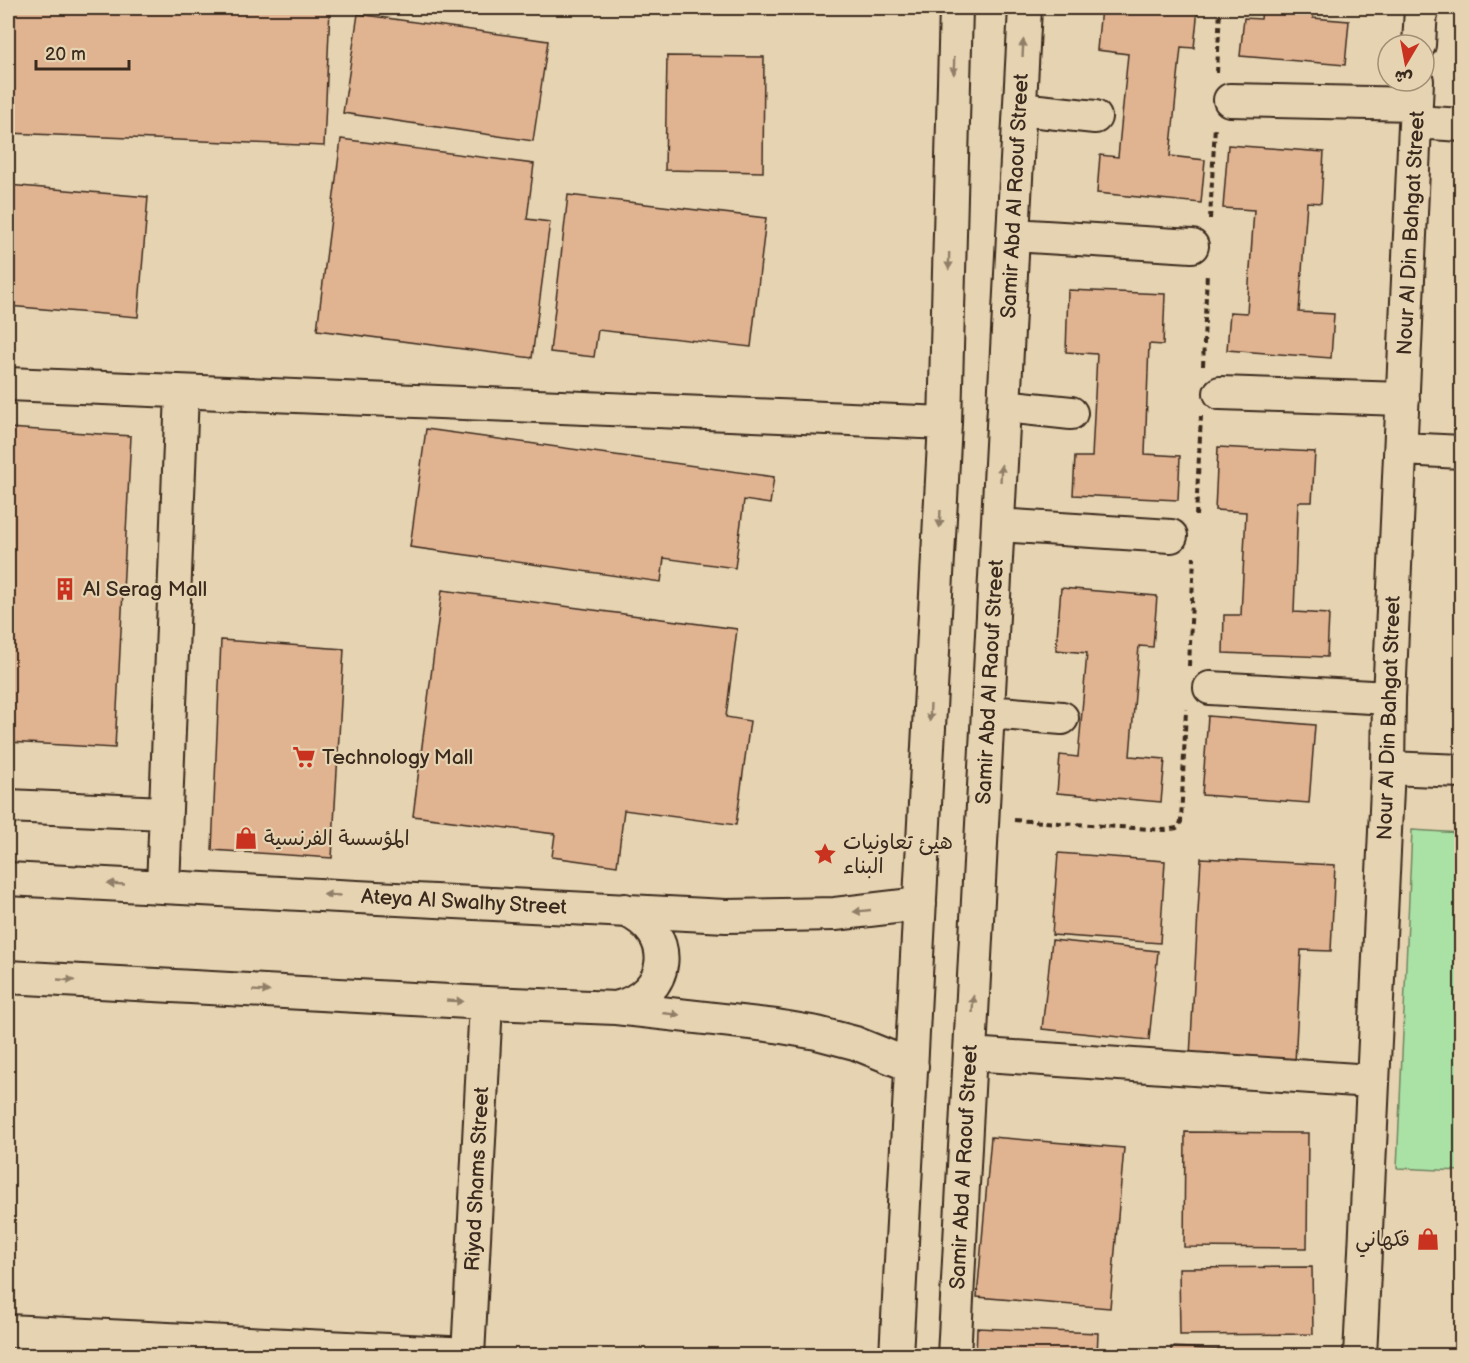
<svg xmlns="http://www.w3.org/2000/svg" width="1469" height="1363" font-family="'Balsamiq Sans','Playpen Sans Arabic',sans-serif">
<style>
.green{fill:#aae1a5;stroke:#728662;stroke-width:1.5}
.building{fill:#e0b391;stroke:#3b2a1e;stroke-width:1.5}
.lines{fill:none;stroke-linecap:round;stroke-linejoin:round}
.minor-casing{stroke:#3b2a1e;stroke-width:36}
.path{stroke:#3b2a1e;stroke-width:4;stroke-dasharray:6 4.5;stroke-linecap:butt}
.minor{stroke:#e6d3b1;stroke-width:32}
.oneway{fill:#907e68}
.labels{text-anchor:middle;dominant-baseline:central;stroke-width:4.5;stroke-linejoin:round;paint-order:stroke}
.street-label{font-size:21px;fill:#3b2a1e;stroke:#e6d3b1}
.poi-label{font-size:21px;fill:#3b2a1e;stroke:#e6d3b1;text-anchor:start}
</style>
<rect width="100%" height="100%" fill="#e6d3b1"/>
<filter id="ink" filterUnits="userSpaceOnUse"><feTurbulence type="fractalNoise" baseFrequency=".0167" numOctaves="2"/><feDisplacementMap in="SourceGraphic" scale="12" xChannelSelector="R" yChannelSelector="G"/><feConvolveMatrix kernelMatrix="1 2 1 2 8 2 1 2 1" color-interpolation-filters="sRGB"/></filter>
<g filter="url(#ink)">
<path class="green" d="M1412 830 1461 833V1171L1397 1168Z"/>
<path class="building" d="M8 8H330L324 146 8 133Z
M1101 8H1198L1194 48 1181 47 1170 156 1205 160 1201 203 1097 193 1100 155 1118 157 1128 54 1097 50Z
M1262 8H1314L1313 18 1349 21 1345 65 1240 56 1244 18 1261 19Z
M358 14 548 41 533 141 343 113Z
M667 56 764 57 763 172 665 170Z
M341 139 534 164 527 219 550 222 532 358 317 330Z
M1228 145 1324 152 1321 203 1307 202 1299 312 1334 314 1331 358 1227 350 1230 312 1247 313 1254 210 1223 208Z
M8 185 148 197 138 317 8 306Z
M568 195 766 218 751 347 598 330 594 357 550 352Z
M1068 290 1165 294 1163 345 1149 344 1145 454 1180 456 1178 500 1073 495 1075 457H1092L1097 354 1066 352Z
M8 428 131 436 115 748 8 742Z
M426 429 774 477 770 504 744 500 735 568 664 558 661 582 410 547Z
M1218 447 1315 452 1312 502H1298L1294 612 1329 614 1327 657 1223 653 1224 615H1241L1246 512 1215 510Z
M1061 588 1157 596 1153 647 1139 646 1130 756 1165 759 1161 802 1057 793 1060 755 1078 757 1087 653 1056 650Z
M442 590 737 629 726 717 750 721 736 825 624 810 617 866 552 857 555 834 413 816Z
M221 640 344 649 332 858 212 850Z
M1208 716 1315 725 1309 803 1202 795Z
M1058 853 1165 861 1160 943 1052 935Z
M1201 858 1335 865 1331 951 1301 950 1295 1063 1190 1057Z
M1052 940 1158 951 1149 1040 1042 1029Z
M1185 1132 1308 1133 1307 1248 1184 1247Z
M991 1137 1124 1148 1110 1308 977 1297Z
M1312 1267 1313 1334 1180 1335 1179 1268Z
M977 1328 1098 1333 1097 1356H976Z
M1171 1347 1306 1354V1356H1171Z"/>
<g class="lines">
<g class="minor-casing">
<path id="minor" d="M1419 45 1421 8
M1230 100 1416 104
M1020 109 1095 117
M1416 122 1462 125
M1013 235 1192 246
M8 384 945 423
M1220 393 1403 399
M1004 406 1071 413
M1402 449 1462 452
M998 525 1171 536
M1210 688 1389 698
M988 712 1062 718
M1388 768 1462 771
M8 806 164 813
M8 879 726 916 835 914 920 904
M163 887 182 392
M8 977 486 1003 616 1008 776 1026 817 1033 855 1043 912 1066
M616 1008C672 994 678 933 625 910
M970 1054 1371 1081
M8 1331 469 1354
M468 1356 486 1003
M896 1356 945 423 956 8
M954 1356 1025 8
M1360 1356 1388 768 1389 698 1417 81"/>
</g>
<path class="path" d="M1217 73 1220 8
M1210 219 1215 125
M1203 366 1207 272
M1196 516 1201 416
M1189 666 1194 557
M1014 820 1165 830 1177 828 1181 822 1186 709"/>
<use href="#minor" class="minor"/>
</g>
<defs><path id="oneway-solid" d="M-6-.8H1V-3.2L6.5 0L1 3.2V.8H-6Z" transform="scale(1.5)"/></defs>
<g class="oneway">
<use href="#oneway-solid" transform="translate(1023 48) rotate(-87)"/>
<use href="#oneway-solid" transform="translate(954 66) rotate(91)"/>
<use href="#oneway-solid" transform="translate(949 261) rotate(91)"/>
<use href="#oneway-solid" transform="translate(1001 473) rotate(-87)"/>
<use href="#oneway-solid" transform="translate(940 519) rotate(93)"/>
<use href="#oneway-solid" transform="translate(930 713) rotate(93)"/>
<use href="#oneway-solid" transform="translate(116 884) rotate(-177)"/>
<use href="#oneway-solid" transform="translate(332 895) rotate(-177)"/>
<use href="#oneway-solid" transform="translate(862 911) rotate(174)"/>
<use href="#oneway-solid" transform="translate(66 980) rotate(3)"/>
<use href="#oneway-solid" transform="translate(261 991) rotate(3)"/>
<use href="#oneway-solid" transform="translate(455 1001) rotate(3)"/>
<use href="#oneway-solid" transform="translate(973 1004) rotate(-87)"/>
<use href="#oneway-solid" transform="translate(671 1014) rotate(6)"/>
</g>
</g>
<defs>
<g id="building-bare" transform="scale(1.8)"><path d="M-4-6H4V6H1V3H-1V6H-4ZM-2.5-4.3h1.7v1.8h-1.7ZM.8-4.3h1.7v1.8H.8ZM-2.5-1h1.7V.8h-1.7ZM.8-1h1.7V.8H.8Z" fill="#c8321e" stroke="#e6d3b1" stroke-width="2.5" paint-order="stroke"/></g>
<g id="supermarket-bare" transform="scale(1.8)"><path d="M-6-5.5h2.5l.6 2H6L4.5 2H-2.5L-4.4-4H-6ZM-1.5 3.2a1.3 1.3 0 1 0 .1 0ZM3 3.2a1.3 1.3 0 1 0 .1 0Z" fill="#c8321e" stroke="#e6d3b1" stroke-width="2.5" paint-order="stroke"/></g>
<g id="shop-bare" transform="scale(1.8)"><path d="M-5-2.5h2.3a2.7 3.5 0 0 1 5.4 0H5L5.5 6h-11ZM-1.5-2.5h3a1.5 2.3 0 0 0-3 0Z" fill="#c8321e" stroke="#e6d3b1" stroke-width="2.5" paint-order="stroke"/></g>
<g id="sight-bare" transform="scale(1.8)"><path d="M0-6L1.8-2.2L6-1.7L2.9 1.2L3.7 5.4L0 3.3L-3.7 5.4L-2.9 1.2L-6-1.7L-1.8-2.2Z" fill="#c8321e" stroke="#e6d3b1" stroke-width="2.5" paint-order="stroke"/></g>
</defs>
<g fill-rule="evenodd">
<use href="#building-bare" x="65" y="589"/>
<use href="#supermarket-bare" x="304" y="757"/>
<use href="#shop-bare" x="246" y="838"/>
<use href="#sight-bare" x="825" y="854"/>
<use href="#shop-bare" x="1428" y="1239"/>
</g>
<g class="labels">
<g class="street-label">
<text transform="translate(1015 196) rotate(-87)">Samir Abd Al Raouf Street</text>
<text transform="translate(1411 233) rotate(-87)">Nour Al Din Bahgat Street</text>
<text transform="translate(990 682) rotate(-87)">Samir Abd Al Raouf Street</text>
<text transform="translate(1389 718) rotate(-88)">Nour Al Din Bahgat Street</text>
<text transform="translate(464 902) rotate(3)">Ateya Al Swalhy Street</text>
<text transform="translate(964 1167) rotate(-87)">Samir Abd Al Raouf Street</text>
<text transform="translate(477 1179) rotate(-87)">Riyad Shams Street</text>
</g>
<g class="poi-label">
<text x="83" y="589">Al Serag Mall</text>
<text x="322" y="757">Technology Mall</text>
<text x="264" y="838">المؤسسة الفرنسية</text>
<text x="843" y="842">هيئ تعاونيات<tspan x="843" dy="24">البناء</tspan></text>
<text x="1410" y="1239" text-anchor="end">فكهاني</text>
</g>
</g>
<rect width="1469" height="1363" fill="none" stroke="#e6d3b1" stroke-width="30"/>
<rect x="15" y="15" width="1439" height="1333" fill="none" stroke="#3b2a1e" stroke-width="2" filter="url(#ink)"/>
<g transform="translate(1406 63) rotate(190)"><circle r="28" fill="#e6d3b1" stroke="#a28f76" stroke-width="1.5"/>
<path d="M0-4.5L10 22L0 15L-10 22Z" fill="#c8321e"/>
<text y="-9" font-size="16" font-weight="bold" text-anchor="middle" fill="#3b2a1e">ش</text>
</g>
<path d="M36 60v9h93v-9" fill="none" stroke="#3b2a1e" stroke-width="3"/>
<text x="45" y="60" font-size="18" fill="#3b2a1e" stroke="#e6d3b1" stroke-width="4.5" paint-order="stroke">20 m</text>
</svg>
